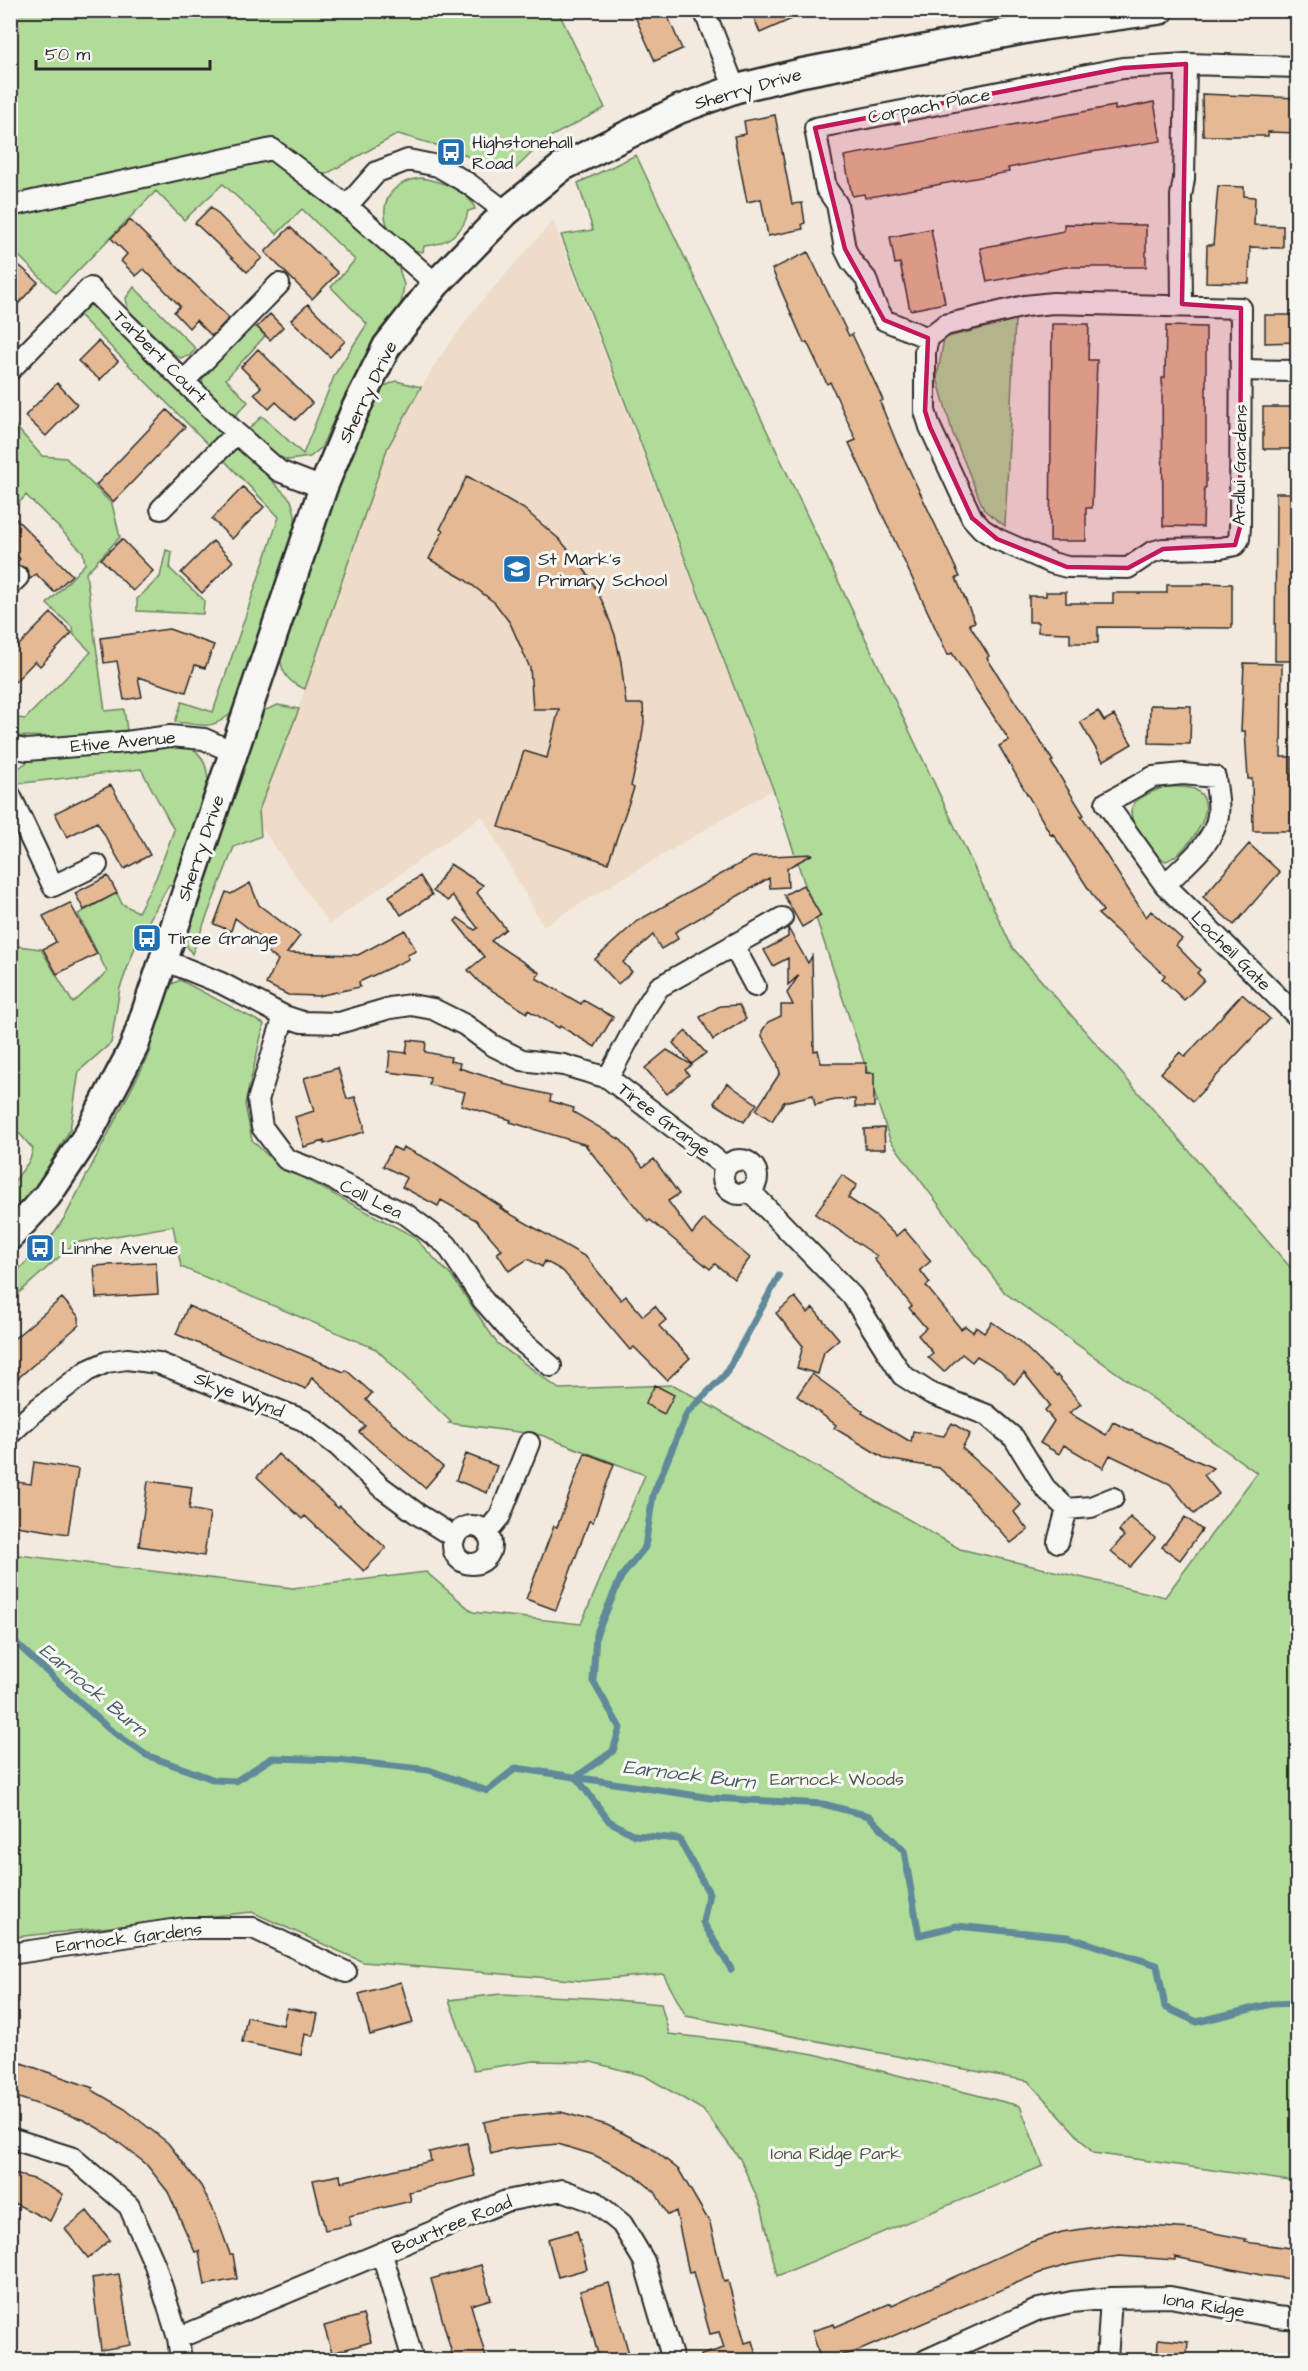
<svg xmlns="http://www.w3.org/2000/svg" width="1308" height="2371" font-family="'Architects Daughter',sans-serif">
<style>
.built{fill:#eedbc8}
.green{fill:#b0db99;stroke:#6e8362;stroke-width:1.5}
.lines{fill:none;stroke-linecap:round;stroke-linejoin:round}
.stream{stroke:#608a99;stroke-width:7}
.building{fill:#e4b994;stroke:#2b2b2b;stroke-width:1.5}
.street-casing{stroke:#2b2b2b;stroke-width:24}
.secondary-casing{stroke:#2b2b2b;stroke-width:32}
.street{stroke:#f6f6f2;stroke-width:20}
.secondary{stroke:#f6f6f2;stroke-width:27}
.marked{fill:#c2185b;fill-opacity:0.2;stroke:#c2185b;stroke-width:4.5;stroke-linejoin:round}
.labels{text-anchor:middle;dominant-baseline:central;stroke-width:6;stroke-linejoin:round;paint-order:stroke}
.street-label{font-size:18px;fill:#2b2b2b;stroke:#f6f6f2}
.poi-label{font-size:18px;fill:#2b2b2b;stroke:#f6f6f2;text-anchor:start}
.park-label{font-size:18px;fill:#4c5746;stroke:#f6f6f2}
.water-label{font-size:20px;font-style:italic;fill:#455b62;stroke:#f6f6f2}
</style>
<rect width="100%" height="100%" fill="#f2eadf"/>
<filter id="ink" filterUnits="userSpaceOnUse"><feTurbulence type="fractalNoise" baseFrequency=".0167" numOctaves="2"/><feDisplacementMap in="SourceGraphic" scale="12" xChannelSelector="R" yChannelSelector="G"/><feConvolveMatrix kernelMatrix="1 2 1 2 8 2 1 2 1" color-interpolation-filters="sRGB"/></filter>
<g filter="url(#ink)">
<path class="built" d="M553 221 772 790 543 926 482 816 329 924 259 824V810L264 793 285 747 387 448 437 361 474 310Z"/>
<path class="green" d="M11 11H558L605 108 546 139 513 171 486 167 460 152 398 134 315 180 308 189 390 257 399 268 404 285 401 305 369 353 345 395 321 448 310 457 289 460 278 457 248 430 262 416 303 454 335 374 367 324 331 287 355 260 302 209 277 234 223 184 184 220 156 191 56 293 11 248Z
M636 155 1012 947 1297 1275V2182L1093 2153 1028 2081 686 2016 663 1974 583 1981 363 1962 252 1912 15 1937 11 1936V1554L293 1588 426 1572 473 1612 581 1624 645 1475 541 1435 449 1423 451 1422 376 1349 181 1267 173 1226 75 1243 11 1300V1276L47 1243 65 1217 151 1051 149 1040 166 992 170 985 180 980 264 1024 245 1104 252 1140 276 1164 413 1236 453 1278 497 1343 559 1389 674 1385 960 1549 1165 1597 1257 1473 1005 1293 890 1140 773 789 561 235 593 230 578 183Z
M421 178C439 181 469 190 475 209L468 211C465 232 445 245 424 246L423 252C376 246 369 183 421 178Z
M134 287 196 349 189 356 180 358 174 354 128 310 126 298Z
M92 301 226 434 212 448 78 314Z
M1015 320 1005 526 984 510 953 434 937 378 944 338Z
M257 327 265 336 226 379 248 402 235 416 204 386 202 381 204 375 250 328Z
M396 381 421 387 387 449 305 689C289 683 282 674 280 657L337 487 363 421 378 393 385 386Z
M11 421 42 456 66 458 112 504 120 537 86 573 105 711 124 709 127 730 66 737 11 736V717L25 719 91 652 74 635 73 628 47 604 85 564 83 552 26 495 11 512Z
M236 445 291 500 295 514V528L233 712C210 732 202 724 175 722L182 702 213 712 279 517 222 458Z
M166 550 172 552 170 569 204 600 203 614 137 611V599L160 577Z
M278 705 299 709 259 810 261 836 234 847 192 954 186 945 185 937 258 720 263 711Z
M184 743C201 752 207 762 208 781L173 887 169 885 137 942 120 988 111 1043 79 1071 70 1130 34 1190 11 1219V1186L30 1160 33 1149 11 1124V945L41 949 73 1003 107 972 78 914 117 893 122 904 138 912 156 878 174 830 141 769 23 783 13 782 20 767 32 759 79 756Z
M1163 787C1172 787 1187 785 1196 790 1223 806 1186 854 1166 861 1152 856 1122 819 1134 804 1139 796 1154 792 1163 787Z
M501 1994 592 1998 661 2004 669 2034 741 2042 814 2054 1020 2106 1043 2166 777 2276 762 2209 740 2159 703 2110 645 2076 591 2062 534 2061 474 2070 449 2000Z"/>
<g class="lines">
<path class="stream" d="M10 1642H15L109 1729 146 1755 215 1780 236 1781 272 1758 338 1760 429 1770 487 1791 516 1768 711 1798 823 1804 869 1816 904 1851 919 1935 956 1926 1068 1937 1157 1965 1165 2007 1197 2022 1271 2004 1298 2003
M731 1969 703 1922 709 1893 679 1839 634 1835 609 1821 576 1777 613 1751 620 1728 593 1681 596 1635 621 1577 645 1547 653 1495 687 1413 725 1375 779 1276"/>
</g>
<path class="building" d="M632 10H665L682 49 655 61Z
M751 10H812L760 33Z
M1202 94 1298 98V133L1268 132V136H1203Z
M1154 102 1161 141 1085 153 1008 168 1009 172 903 191 865 198 864 194 852 196 844 156 1115 106V110Z
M775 115 792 204 802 203 805 223 802 224 803 229 768 236 761 199 747 202 734 136 746 134 744 121Z
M1218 186 1244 187V196L1255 197 1254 225 1283 226V248L1250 247 1249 283 1206 282 1207 245H1213Z
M211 207 262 258 247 272 195 223Z
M130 220 229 318 212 336 196 320 189 328 174 312 180 306 144 269 136 276 121 261 127 254 111 238Z
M1064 224 1146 225V267H1066L987 282 980 248 1064 231Z
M290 227 338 273 312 299 265 252Z
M931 229 945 303 910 310 900 263 895 264 890 237Z
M808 252 849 336 852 334 883 400 880 402 897 444 960 577 956 578 975 622 969 624 989 656 987 658 1053 761 1051 762 1084 815 1081 816 1146 917 1151 911 1182 939 1176 945 1200 970 1197 973 1204 980 1184 1000 1162 979 1165 975 1098 914 1103 911 1053 834 1051 835 999 746 1009 740 952 653 948 655 849 443 856 440 830 382 827 384 807 342 804 343 772 269Z
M20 266 38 282 10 313V276Z
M308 304 345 341 330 357 291 320Z
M270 314 283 327 270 340 257 327Z
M1265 315H1298V342L1265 343Z
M1052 324H1089L1088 360H1097L1092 508H1086V541H1050Z
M1166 326 1206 327V488H1204L1203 527 1163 526 1162 378H1165Z
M98 341 118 361 100 380 78 361Z
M258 349 312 403 295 420 276 402 269 409 254 394 261 387 241 367Z
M57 383 77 404 46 436 25 416Z
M1263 407H1291V449H1263Z
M167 410 185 427 113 502 96 485Z
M467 476 524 509 559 539 572 554 589 576 603 603 615 635 621 662 626 704H643L644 722 640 749 631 786 634 788 608 863 499 827 524 751 547 758 559 709H533L530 668 510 623 495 603 464 579 429 559 443 531 440 529Z
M243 487 264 507 232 539 212 519Z
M1276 493H1298V661H1275Z
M10 513 72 575 54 592 36 574 30 579 26 568 13 565 20 559 10 549Z
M122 539 153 571 133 591 101 559Z
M213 541 233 561 202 593 181 573Z
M1204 583 1232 584V628L1098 627V643H1070V633L1038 632V622H1029V596H1046V592H1066V603H1113V593H1167V585H1204Z
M51 613 72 633 40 666 35 661 10 687V654Z
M169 629 214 645 205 668 195 665 186 692 138 677 142 697 124 700 117 661 104 663 101 638Z
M1244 663 1282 664 1281 757H1292L1291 831H1253L1252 779H1248L1245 731H1241Z
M1150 705 1191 706 1190 744 1149 743Z
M1098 711 1104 721 1114 715 1132 744 1103 761 1080 722Z
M111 785 150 855 124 869 97 822 67 837 55 813Z
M1249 844 1280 872 1234 925 1203 897Z
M813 854 787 868 788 887 770 888 769 878 675 932 678 939 661 949 653 935 623 962 632 972 618 984 595 959 637 921 752 857Z
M450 864 483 885 477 893 506 929 491 941 540 973 536 978 581 1004 583 1000 613 1017 595 1047 560 1026 559 1028 528 1010 527 1013 479 982 468 970 484 957 455 921 458 918 475 930 478 928 452 895 448 901 433 891Z
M108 876 117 893 84 910 75 893Z
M420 876 432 895 401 915 389 896Z
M250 883 259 905 300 936 287 953 358 955 405 930 416 951 407 955 409 959 359 982 360 987 318 996 288 995 266 984 278 960 266 951 270 945 235 918 231 931 214 924 226 892 231 894Z
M803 885 821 916 802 927 784 895Z
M70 903 97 954 57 974 43 949 56 942 43 916Z
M788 928 808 963 812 956 814 1051 818 1050 821 1063H866V1073H874V1107H855V1099L835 1100 815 1105 813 1095 784 1102 772 1121 756 1110 780 1073 777 1062 762 1036V1031L768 1022 781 1016V1005H793L787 993 799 975 788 985V958L773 966 764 950 788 937Z
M1242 994 1270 1019 1193 1101 1161 1073 1180 1052 1185 1057Z
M739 1005 746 1019 713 1040 700 1017 720 1006Z
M686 1031 706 1053 692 1064 673 1043Z
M408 1040 426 1042 425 1052 451 1057 450 1061 460 1063 459 1068 504 1082 503 1084 551 1095 550 1101 574 1108 573 1112 621 1140 643 1167 654 1159 679 1194 668 1201 692 1234 704 1219 750 1258 734 1279 715 1264 710 1269 650 1220 648 1222 586 1146 587 1145 510 1122 511 1120 461 1105 465 1092 429 1085 430 1077 388 1072 390 1051 406 1053Z
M667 1050 692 1065 685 1070 689 1075 667 1094 645 1068Z
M338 1068 347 1099 355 1097 364 1124V1132L324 1144V1141L304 1147 295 1117 314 1111 304 1078Z
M727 1083 757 1104 744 1122 714 1103Z
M884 1128 885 1149H865L864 1129Z
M393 1147 401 1151 403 1147 427 1159 502 1207 500 1208 586 1257 621 1300 626 1296 643 1316 655 1306 666 1320 659 1326 690 1358 667 1380 634 1347 630 1350 563 1271 545 1261 542 1267 528 1259 509 1271 497 1253 502 1250 476 1220 441 1200 438 1206 402 1187 407 1178 383 1166Z
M842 1175 857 1185 848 1198 877 1217 896 1236 904 1229 931 1261 920 1270 930 1283 926 1286 961 1329 965 1326 973 1332 976 1327 984 1333 992 1322 1019 1341 1056 1377 1057 1375 1081 1404 1069 1413 1106 1435 1113 1422 1213 1468 1204 1475 1219 1494 1194 1514 1170 1484 1110 1455 1103 1468 1064 1445 1059 1454 1040 1443 1054 1421 1045 1410 1050 1405 1024 1373 1014 1384 1000 1370 977 1356 972 1362 962 1354 944 1372 928 1357 933 1353 918 1335 926 1328 909 1308 912 1306 874 1259 877 1256 815 1214Z
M156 1262 158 1294 96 1298 94 1266Z
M795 1297 808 1313 813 1308 839 1339 824 1352 818 1374 797 1368 803 1346 776 1313Z
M62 1298 79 1317V1325L10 1385V1342Z
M188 1306 344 1372 346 1370 372 1393 366 1400 443 1467 425 1488 359 1432 365 1426 312 1377 306 1389 176 1334Z
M812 1374 863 1411 862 1413 911 1442 913 1431 944 1436 952 1423 970 1434 962 1448 994 1476 1021 1505 1014 1512 1028 1530 1011 1543 963 1489 939 1468 886 1459 834 1428 836 1425 797 1396Z
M655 1385 674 1395 664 1414 645 1404Z
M585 1453 614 1464 593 1522 589 1521 556 1610 526 1599 554 1526 557 1527Z
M278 1454 338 1508 340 1506 386 1548 364 1571 305 1516 302 1519 257 1477Z
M466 1454 497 1466 487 1493 456 1480Z
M34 1462 78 1469 68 1534 10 1525V1481L31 1484Z
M148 1481 192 1487 189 1509 210 1513 204 1556 139 1546Z
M1130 1517 1155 1538 1130 1567 1111 1551 1124 1536 1119 1531Z
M1185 1517 1202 1530 1180 1560 1162 1547Z
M401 1982 413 2023 370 2035 359 1994Z
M287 2008 318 2014 313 2036 305 2034 301 2055 242 2042 247 2017 283 2025Z
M10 2059 93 2088 92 2090 125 2109 168 2143 201 2186 216 2215 230 2254H233L237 2279 205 2285 199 2251 195 2252 168 2192 146 2164 108 2134 84 2120 10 2095Z
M561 2112 607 2125 650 2147 679 2170 710 2223 724 2282 728 2281 745 2343 752 2341 758 2361H702L701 2355 724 2348 719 2332 710 2334 693 2272 689 2273 676 2211 668 2215 655 2192 634 2175 594 2155 558 2144 508 2149 491 2154 484 2122 502 2118Z
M467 2143 475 2176 409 2192 411 2201 349 2216 351 2225 325 2230 313 2180 340 2175 341 2182 431 2161 429 2152Z
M10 2173 34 2179 63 2194 50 2221 10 2201Z
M87 2211 110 2240 88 2258 65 2229Z
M1117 2224 1193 2229 1246 2239 1245 2242 1298 2249V2280L1261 2275 1175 2257V2260L1119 2256 1071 2264 1040 2273 858 2351 821 2361 812 2331 834 2324 835 2327 891 2303 892 2305 1031 2242 1062 2232Z
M577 2231 587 2269 558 2277 548 2239Z
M481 2265 491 2299 471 2305 487 2361H454L431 2279Z
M119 2274 131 2345 101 2350 92 2278Z
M609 2283 631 2361H600L580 2291Z
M363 2315 371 2342 332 2353 324 2326Z
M1158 2339 1188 2342 1186 2361H1157Z"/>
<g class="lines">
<g class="street-casing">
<path id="street" d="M704 10 735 89
M10 206 272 149 347 206 436 284
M347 206 377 172 408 160 438 166 469 184 506 212
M1053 303 1241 308 1240 527 1239 539 1235 545 1221 548 1163 549 1152 552 1128 568 1067 567 1052 563 997 539 982 529 972 518 930 427 925 411V352L928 338 945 325 1025 306Z
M1182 304 1181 196 1184 179 1186 64
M928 338 884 320 873 300 866 279 851 261 845 249 837 204 826 188 815 128 1123 68 1186 64 1298 67
M10 370 90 288 236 433 279 471 323 488
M1241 370 1298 371
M185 380 279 284
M161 509 236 433
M10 585 18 577
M10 747 27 750 126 742 170 736 204 739 233 752
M10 795 53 886 97 865
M1165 885C1182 867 1209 847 1216 824 1221 810 1217 792 1215 777L1183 774 1153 777 1106 803 1165 885 1298 1017
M733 945 755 986
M164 960 221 983 284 1016 302 1022 339 1023 390 1008 411 1005 433 1009 465 1025 492 1045 522 1060 564 1065 608 1078 726 1167
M284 1016 258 1100 262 1127 286 1159 312 1169 407 1215 447 1245 483 1300 512 1333 551 1366
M608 1078 644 1010 659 987 782 918
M723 1177a17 17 0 1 1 34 0a17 17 0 1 1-34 0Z
M750 1191 852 1296 902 1375 930 1393 987 1415 1014 1438 1045 1488 1067 1509 1091 1507 1113 1498
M10 1434 36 1410 87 1371 107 1362 127 1359 158 1363 303 1420 338 1446 381 1487 419 1515 454 1537
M453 1545a19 19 0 1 1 38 0a19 19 0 1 1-38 0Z
M486 1533 500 1516 529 1443
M1058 1542 1067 1509
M10 1954 185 1928H253L346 1972
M10 2138 73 2158 129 2206 155 2265 178 2338 181 2360
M382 2254 413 2360
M178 2338 506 2201 562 2190 595 2202 622 2224 644 2261 673 2360
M926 2360 1039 2309 1072 2302 1111 2298 1170 2297 1276 2317 1298 2319
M1107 2360 1111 2298"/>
</g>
<g class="secondary-casing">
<path id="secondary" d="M10 1236 47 1196 87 1136 134 1047 323 488 355 410 387 346 436 284 506 212 562 167 680 109 735 89 800 73 1043 26 1160 10"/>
</g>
<use href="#street" class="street"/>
<use href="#secondary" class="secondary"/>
</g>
</g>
<path class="marked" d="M1186 64 1182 304 1241 308 1240 527 1235 545 1163 549 1128 568 1067 567 997 539 972 518 930 427 925 411 928 338 884 320 845 249 815 128 1123 68Z"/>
<defs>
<g id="bus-square" transform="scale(1.5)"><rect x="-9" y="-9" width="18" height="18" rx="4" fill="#1f6fb2" stroke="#f6f6f2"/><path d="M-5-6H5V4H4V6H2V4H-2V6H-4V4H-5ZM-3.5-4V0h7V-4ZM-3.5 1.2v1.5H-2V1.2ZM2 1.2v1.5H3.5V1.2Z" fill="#fff"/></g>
<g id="school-square" transform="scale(1.5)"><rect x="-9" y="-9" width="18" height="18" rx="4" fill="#1f6fb2" stroke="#f6f6f2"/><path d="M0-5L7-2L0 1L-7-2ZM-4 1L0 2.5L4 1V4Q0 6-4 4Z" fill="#fff"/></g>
</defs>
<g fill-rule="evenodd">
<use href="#bus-square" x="451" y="152"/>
<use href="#school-square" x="517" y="569"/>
<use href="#bus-square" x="147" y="938"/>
<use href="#bus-square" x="40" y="1248"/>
</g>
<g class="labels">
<g class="street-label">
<text transform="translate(748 89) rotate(-16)">Sherry Drive</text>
<text transform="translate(929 106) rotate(-11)">Corpach Place</text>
<text transform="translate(160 357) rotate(45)">Tarbert Court</text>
<text transform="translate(368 392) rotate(-64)">Sherry Drive</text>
<text transform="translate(1240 465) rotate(-89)">Ardlui Gardens</text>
<text transform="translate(123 742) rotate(-5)">Etive Avenue</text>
<text transform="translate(201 848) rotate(-71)">Sherry Drive</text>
<text transform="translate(1231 951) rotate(45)">Locheil Gate</text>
<text transform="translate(664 1120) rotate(37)">Tiree Grange</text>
<text transform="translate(371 1199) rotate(26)">Coll Lea</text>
<text transform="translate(239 1395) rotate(22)">Skye Wynd</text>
<text transform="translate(129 1938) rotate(-7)">Earnock Gardens</text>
<text transform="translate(452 2225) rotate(-22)">Bourtree Road</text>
<text transform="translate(1204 2305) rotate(9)">Iona Ridge</text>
</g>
<g class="poi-label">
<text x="472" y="142">Highstonehall<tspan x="472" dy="21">Road</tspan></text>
<text x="538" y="559">St Mark's<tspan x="538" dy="21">Primary School</tspan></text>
<text x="168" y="938">Tiree Grange</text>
<text x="61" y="1248">Linnhe Avenue</text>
</g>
<g class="park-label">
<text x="837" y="1779">Earnock Woods</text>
<text x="836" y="2153">Iona Ridge Park</text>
</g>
<g class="water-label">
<text transform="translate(93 1690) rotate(40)">Earnock Burn</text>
<text transform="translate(689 1775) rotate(7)">Earnock Burn</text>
</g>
</g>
<rect width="1308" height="2371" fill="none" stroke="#f6f6f2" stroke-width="36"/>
<rect x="18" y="18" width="1272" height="2335" fill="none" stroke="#2b2b2b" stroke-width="2" filter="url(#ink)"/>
<path d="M36 60v9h174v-9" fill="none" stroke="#2b2b2b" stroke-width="3"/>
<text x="45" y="60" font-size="18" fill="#2b2b2b" stroke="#f6f6f2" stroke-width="4.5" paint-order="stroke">50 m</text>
</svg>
